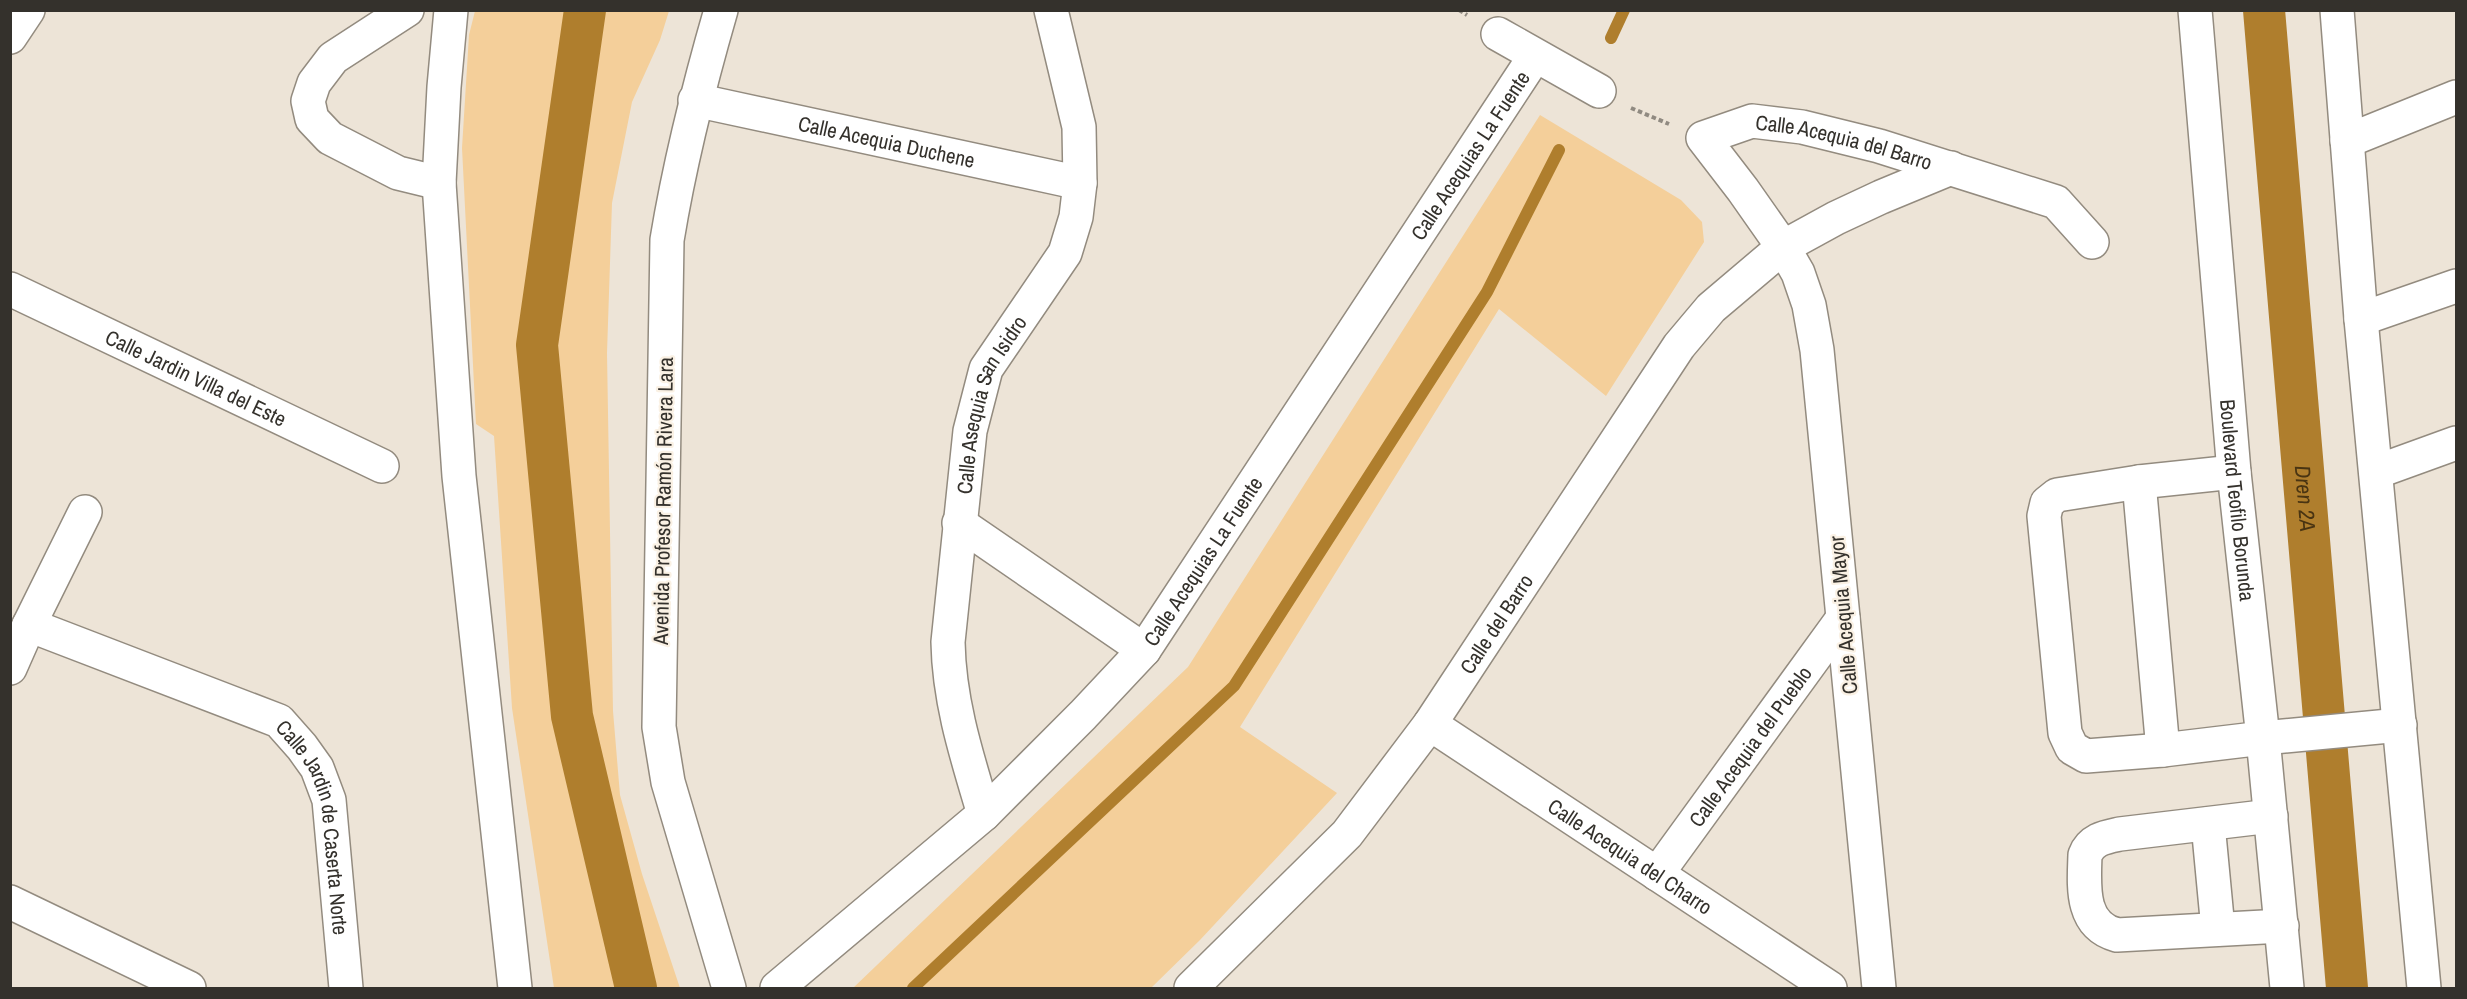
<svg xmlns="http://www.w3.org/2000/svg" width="2467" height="999" font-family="'Archivo Narrow',sans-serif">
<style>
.green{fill:#f4cf9a}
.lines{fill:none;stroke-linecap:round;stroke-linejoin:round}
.stream{stroke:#af7e2d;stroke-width:12}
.canal{stroke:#af7e2d;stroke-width:42}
.minor-casing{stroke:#938b7f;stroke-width:36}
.major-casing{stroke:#938b7f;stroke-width:36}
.path{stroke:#908a81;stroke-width:4;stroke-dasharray:4.5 3;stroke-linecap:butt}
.minor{stroke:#fff;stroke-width:33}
.major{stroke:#fff;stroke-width:33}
.labels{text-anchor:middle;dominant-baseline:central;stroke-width:4.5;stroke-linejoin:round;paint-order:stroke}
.street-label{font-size:21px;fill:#34312c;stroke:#faf1e4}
.water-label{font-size:22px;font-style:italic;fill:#493412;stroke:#faf1e4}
</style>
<rect width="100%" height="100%" fill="#ede4d7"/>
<path class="green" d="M475 11H669L660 40 632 102 612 203 607 353 613 711 620 795 642 874 680 988H554L512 708 494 436 476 424 462 148 469 35Z
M1540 115 1681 200 1702 222 1704 242 1606 396 1499 309 1240 727 1337 793 1200 940 1151 988H853L1188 667Z"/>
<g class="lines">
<path class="stream" d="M1611 38 1624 10
M913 988 1234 686 1487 292 1559 150"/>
<g class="canal">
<path d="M585 10 537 345 572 716 636 988"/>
<path id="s1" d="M2264 10 2347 988"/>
</g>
<g class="minor-casing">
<g id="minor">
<path d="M407 10 333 58 314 83 308 101 312 119 330 138 398 173 439 183"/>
<path d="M451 10 444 87 439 183 459 476 515 988"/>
<path d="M721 10C699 86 680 161 667 240L659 727 668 782 729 988"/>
<path d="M1498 34 1599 91"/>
<path d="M10 37 28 10"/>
<path id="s2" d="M695 100 1080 183"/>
<path d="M2347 141 2456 97"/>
<path id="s3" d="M10 289 382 466"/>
<path d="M2361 319 2456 286"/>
<path d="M2234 472 2139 482 2057 495 2047 503 2044 516 2065 733 2072 748 2086 756 2163 750 2263 738"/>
<path d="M2376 472 2456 443"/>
<path d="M2139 482 2163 750"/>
<path d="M959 523 1144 650"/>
<path id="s4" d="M29 625 279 721 302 747 317 768 329 800 346 988"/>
<path d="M10 668 29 625 85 512"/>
<path id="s5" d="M1430 724 1830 988"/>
<path id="s6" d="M984 814C967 757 949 702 948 642L970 431 986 369 1065 253 1076 217 1080 183 1079 127 1051 10"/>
<path d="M2271 816 2120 834C2106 837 2091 839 2085 855 2084 886 2080 925 2117 935L2282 926"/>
<path d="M2208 824 2218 929"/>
<path id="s7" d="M1657 874 1843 618"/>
<path d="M10 902 189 988"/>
<path id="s8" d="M777 988 984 814 1083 715 1144 650 1535 56"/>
<path id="s9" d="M1191 988 1347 834 1430 724 1679 346 1711 308 1783 247 1836 218 1881 197 1951 168"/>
<path id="s10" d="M1879 988 1817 350 1809 305 1798 273 1783 247 1743 190 1703 138 1752 121 1802 127 1879 146 2056 202 2092 242"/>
</g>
</g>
<g class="major-casing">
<g id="major">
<path id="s11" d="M2195 10 2234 472 2263 738 2287 988"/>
<path d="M2337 10 2361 319 2424 988"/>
<path d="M2263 738 2400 725"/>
</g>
</g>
<path class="path" d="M1459 10 1467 15
M1631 108 1669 124"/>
<use href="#minor" class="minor"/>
<use href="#major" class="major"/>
</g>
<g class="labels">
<g class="street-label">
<text stroke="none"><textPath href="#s2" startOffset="196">Calle Acequia Duchene</textPath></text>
<text stroke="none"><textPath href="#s10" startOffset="1032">Calle Acequia del Barro</textPath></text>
<text stroke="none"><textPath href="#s8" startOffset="1092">Calle Acequias La Fuente</textPath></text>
<text stroke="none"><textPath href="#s3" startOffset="206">Calle Jardin Villa del Este</textPath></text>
<text stroke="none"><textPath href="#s6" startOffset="420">Calle Asequia San Isidro</textPath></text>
<text stroke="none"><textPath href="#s11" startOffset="492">Boulevard Teofilo Borunda</textPath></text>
<text transform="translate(663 501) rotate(-89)">Avenida Profesor Ramón Rivera Lara</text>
<text stroke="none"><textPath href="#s8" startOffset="606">Calle Acequias La Fuente</textPath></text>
<text transform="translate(1843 615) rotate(-95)">Calle Acequia Mayor</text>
<text stroke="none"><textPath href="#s9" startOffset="477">Calle del Barro</textPath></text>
<text stroke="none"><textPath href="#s7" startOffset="158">Calle Acequia del Pueblo</textPath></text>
<text stroke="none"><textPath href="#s4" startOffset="384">Calle Jardin de Caserta Norte</textPath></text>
<text stroke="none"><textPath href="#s5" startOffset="240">Calle Acequia del Charro</textPath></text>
</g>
<g class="water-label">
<text stroke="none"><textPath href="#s1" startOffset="490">Dren 2A</textPath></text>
</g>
</g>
<rect width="2467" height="999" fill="none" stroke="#34312c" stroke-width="24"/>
</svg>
